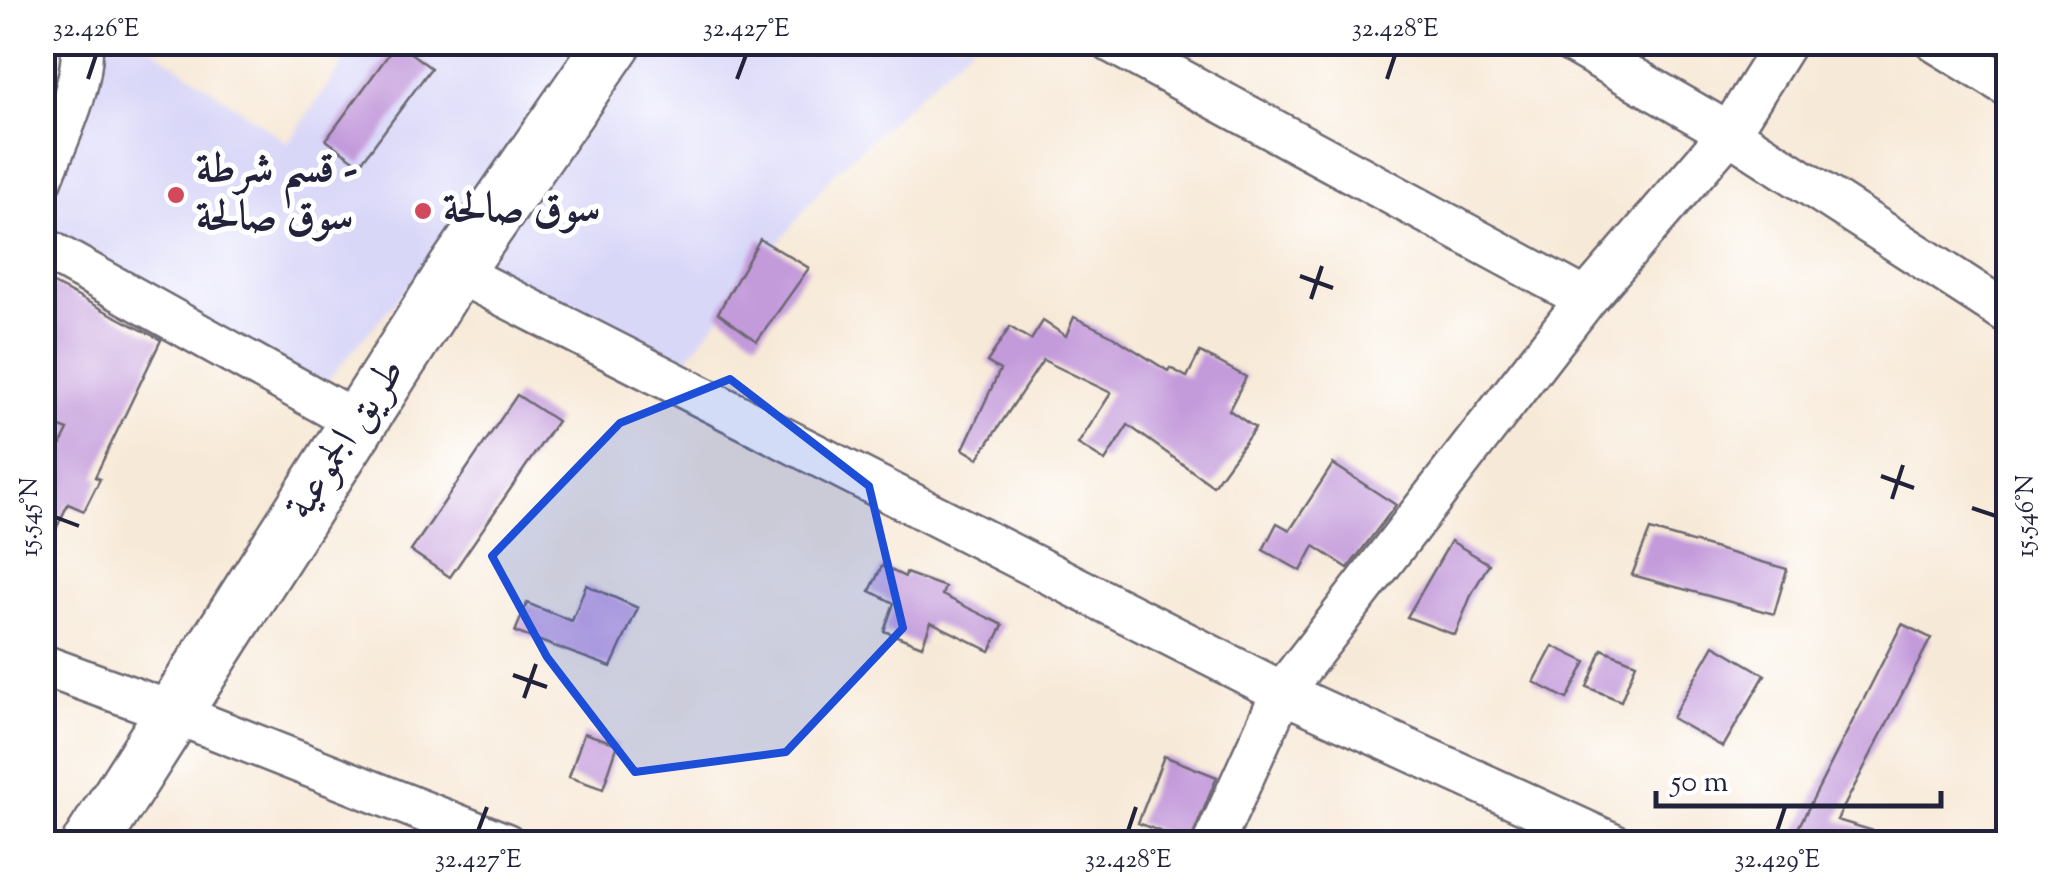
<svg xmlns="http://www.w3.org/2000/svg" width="2051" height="886" font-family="'Sorts Mill Goudy',Amiri,serif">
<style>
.built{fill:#d9d7f8}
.building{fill:#c39ada}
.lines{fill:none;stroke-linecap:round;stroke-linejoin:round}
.street-casing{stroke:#6d6872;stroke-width:45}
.secondary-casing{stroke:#6d6872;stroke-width:60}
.street{stroke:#fff;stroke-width:40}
.secondary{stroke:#fff;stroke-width:55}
.marked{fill:#1d4ed8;fill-opacity:0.2;stroke:#1d4ed8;stroke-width:8;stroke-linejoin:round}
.ticks{fill:none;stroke:#22223b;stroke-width:4}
.poi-dot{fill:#d1495b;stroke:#fff;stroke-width:4}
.labels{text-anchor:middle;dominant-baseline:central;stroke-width:10;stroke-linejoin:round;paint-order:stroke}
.poi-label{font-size:42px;font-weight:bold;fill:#22223b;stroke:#fff;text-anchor:start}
.street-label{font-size:42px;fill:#22223b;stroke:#fff}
.neatline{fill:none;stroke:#22223b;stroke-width:4}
.ticks-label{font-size:25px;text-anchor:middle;fill:#22223b}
</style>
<rect width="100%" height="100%" fill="#fff"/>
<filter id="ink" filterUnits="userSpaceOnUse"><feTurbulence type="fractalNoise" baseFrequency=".01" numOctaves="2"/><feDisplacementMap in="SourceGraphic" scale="20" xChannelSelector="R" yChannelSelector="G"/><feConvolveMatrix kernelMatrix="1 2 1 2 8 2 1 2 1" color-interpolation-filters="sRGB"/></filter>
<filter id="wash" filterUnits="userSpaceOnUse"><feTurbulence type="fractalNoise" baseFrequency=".0048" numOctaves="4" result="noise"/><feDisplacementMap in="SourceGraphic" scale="40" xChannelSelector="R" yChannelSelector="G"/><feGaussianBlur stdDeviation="2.25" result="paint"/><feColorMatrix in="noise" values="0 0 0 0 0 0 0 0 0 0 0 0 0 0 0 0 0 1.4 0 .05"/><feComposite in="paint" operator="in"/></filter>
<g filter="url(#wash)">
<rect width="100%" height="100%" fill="#f7e9d7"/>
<path class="built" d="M79 43H145L288 143 357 43H974L833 174 685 361 641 352 435 255 313 397 43 247 42 167Z"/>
<g id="blocks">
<path class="building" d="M397 43 431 68 360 164 326 140Z
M760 239 809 268 757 341 718 313Z
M42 278 161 340 95 477 100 479 84 511 68 504 42 558V482L68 430 42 420Z
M1074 317 1111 335 1168 371 1170 368 1187 377 1200 352 1246 377 1229 410 1255 428 1213 486 1128 425 1105 461 1078 444 1111 393 1043 360 978 458 963 449 1000 370 987 362 1010 327 1031 340 1043 321 1066 336Z
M517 395 557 421 450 577 411 551Z
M1333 464 1396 505 1348 568 1314 546 1301 571 1263 550 1277 523 1290 530Z
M1650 530 1787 569 1774 614 1632 575Z
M1451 541 1489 564 1472 593 1455 635 1407 617Z
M882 566 905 577 906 573 945 587 942 595 1003 625 990 651 931 622 922 646 884 631 894 603 870 591Z
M586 585 638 608 611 667 515 632 527 603 572 621Z
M1902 624 1931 638 1837 820 1890 836 1889 844H1790Z
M1714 645 1765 675 1723 747 1672 718Z
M1553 646 1586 662 1567 699 1534 682Z
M1602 649 1636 663 1621 701 1587 687Z
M584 733 618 744 603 789 569 777Z
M1164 756 1217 777 1190 843 1138 823Z"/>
</g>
</g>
<g filter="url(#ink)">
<use href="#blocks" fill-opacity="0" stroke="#6d6872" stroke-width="2.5"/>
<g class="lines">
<g class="street-casing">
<path id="street" d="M1111 42 1586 299
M1571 42 1729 133 2008 313
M1936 42 2008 86
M42 179C58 137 84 88 82 42
M42 247 359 423
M455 271 1282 692 1614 844
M42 665 172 712 506 844
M1213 844 1282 692 1586 299 1729 133 1786 42"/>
</g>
<g class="secondary-casing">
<path id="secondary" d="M90 844 455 271 614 42"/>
</g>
<use href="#street" class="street"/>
<use href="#secondary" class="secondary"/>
</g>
</g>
<path class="marked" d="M730 379 869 486 903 628 786 752 635 772 547 657 492 556 620 423Z"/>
<path class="ticks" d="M88 79 96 55M737 79 746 55M1387 79 1395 55M1300 276 1333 288M1311 299 1322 266M1881 476 1914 488M1892 499 1903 465M1972 508 1996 516M55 517 79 526M513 675 547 687M524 698 536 664M478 831 487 807M1128 831 1136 807M1777 831 1785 807"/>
<g class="poi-dot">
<circle cx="176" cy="195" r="10"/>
<circle cx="423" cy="211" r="10"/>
</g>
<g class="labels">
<g class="poi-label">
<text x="196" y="171">قسم شرطة -<tspan x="196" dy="48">سوق صالحة</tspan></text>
<text x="443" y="211">سوق صالحة</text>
</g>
<g class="street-label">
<text transform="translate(347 440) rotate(-57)">طريق الجموعية</text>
</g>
</g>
<rect width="2051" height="886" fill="none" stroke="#fff" stroke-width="110"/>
<path d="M1656 791v15h285v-15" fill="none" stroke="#22223b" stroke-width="5"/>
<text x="1671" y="791" font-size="30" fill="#22223b" stroke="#ffffff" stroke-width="8" paint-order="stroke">50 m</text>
<rect x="55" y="55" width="1941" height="776" class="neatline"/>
<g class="ticks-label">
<text x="96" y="36">32.426°E</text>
<text x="746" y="36">32.427°E</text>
<text x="1395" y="36">32.428°E</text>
<text transform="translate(2024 516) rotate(-90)" y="9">15.546°N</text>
<text transform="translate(28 517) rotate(-90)" y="9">15.545°N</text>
<text x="478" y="867">32.427°E</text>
<text x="1128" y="867">32.428°E</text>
<text x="1777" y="867">32.429°E</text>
</g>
</svg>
